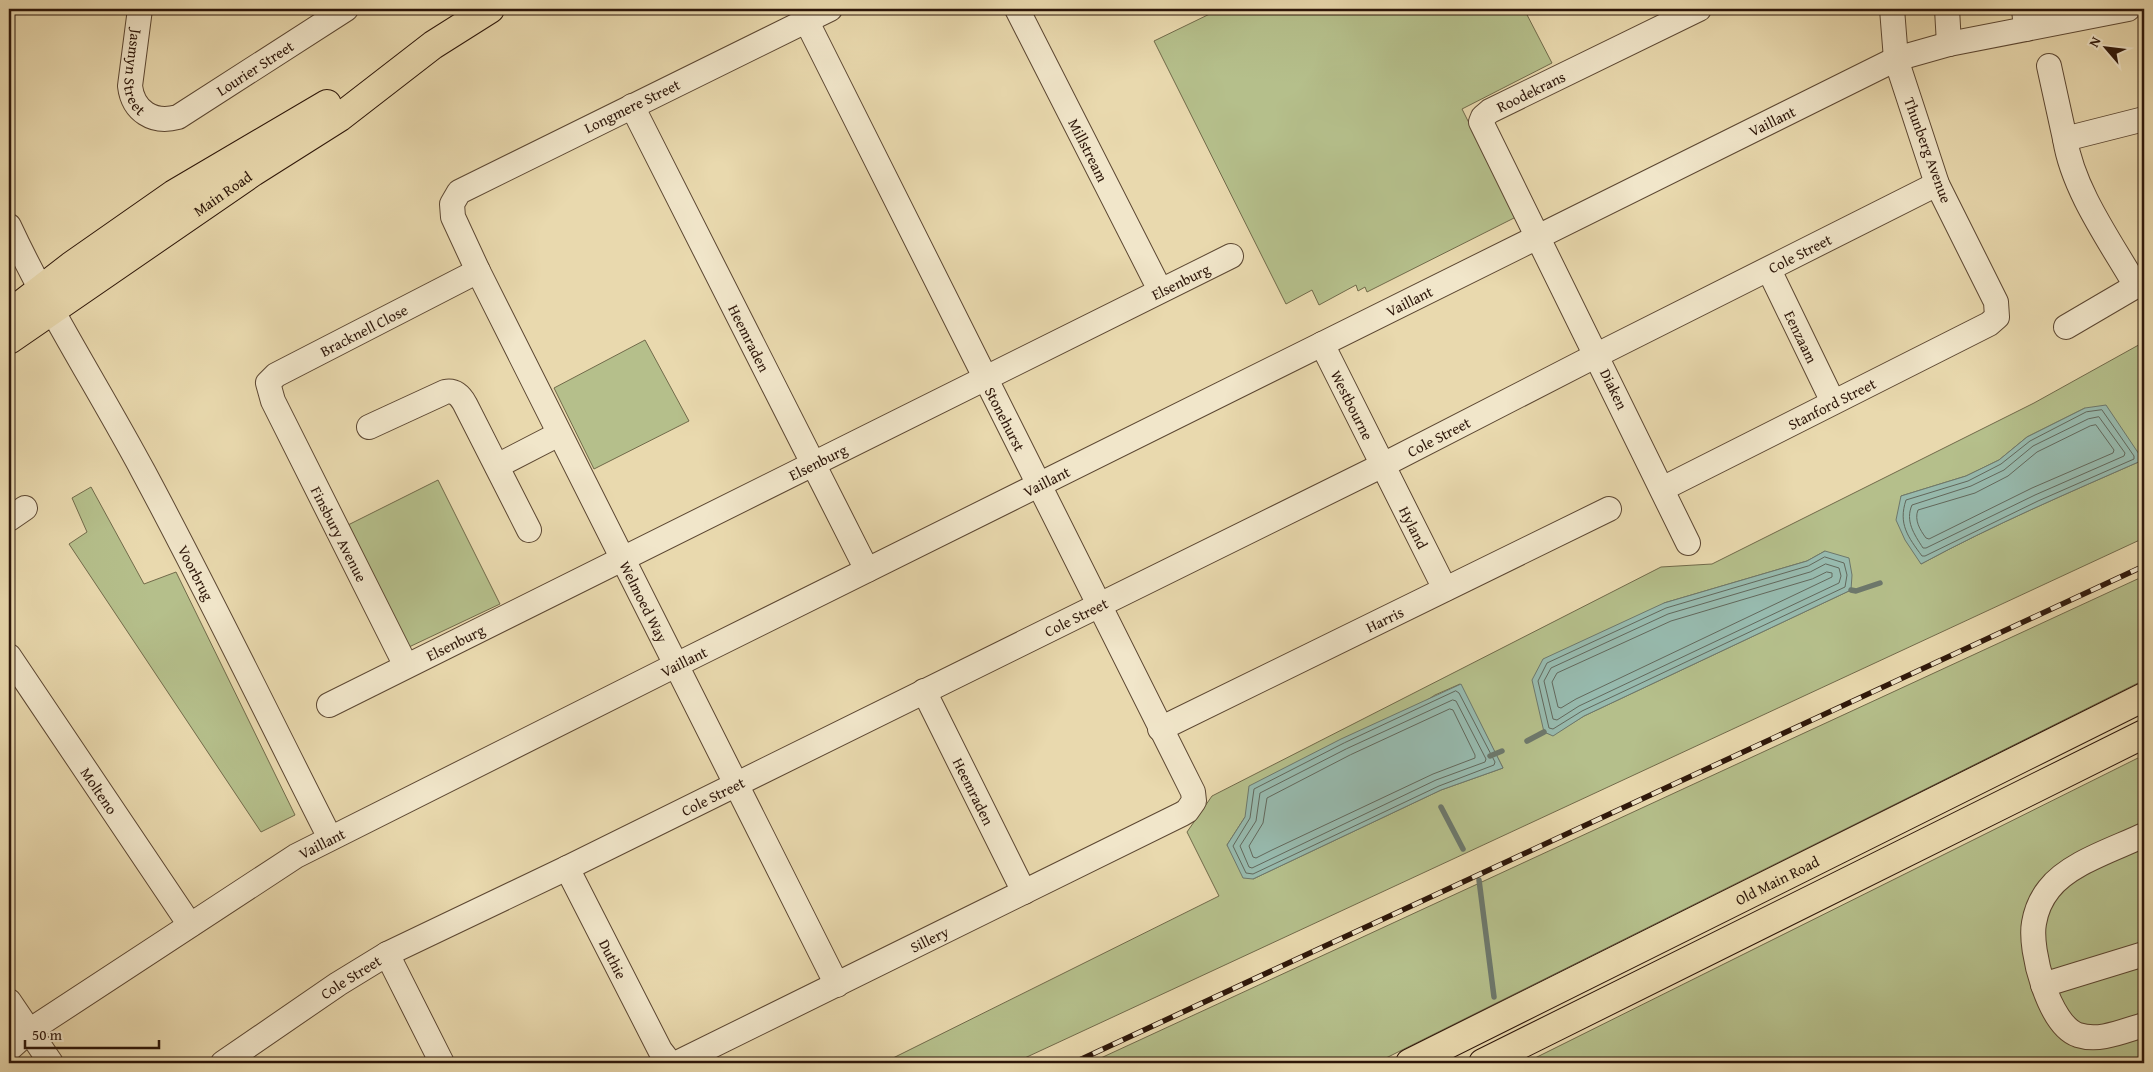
<svg xmlns="http://www.w3.org/2000/svg" width="2153" height="1072" font-family="'Gentium Book Plus',serif">
<style>
.green{fill:#b5bf8b;stroke:#716a4a;fill-rule:evenodd}
.water{fill:#97baae;stroke:#6d786c}
.lines{fill:none;stroke-linecap:round;stroke-linejoin:round}
.shore{stroke:#62685c;stroke-width:1}
.stream{stroke:#6d786c;stroke-width:5.5}
.minor-casing{stroke:#5c4732;stroke-width:26}
.major-casing{stroke:#2d1609;stroke-width:30}
.minor{stroke:#f1e6ca;stroke-width:24}
.major{stroke:#e9d9ae;stroke-width:28}
.rail-casing{stroke:#2d1609;stroke-width:5.5}
.rail{stroke:#f1e6ca;stroke-width:4;stroke-dasharray:11;stroke-linecap:butt}
.labels{text-anchor:middle;dominant-baseline:central;stroke-width:4;stroke-linejoin:round;paint-order:stroke}
.street-label{font-size:15px;fill:#2d1609;stroke:#f1e6ca}
</style>
<rect width="100%" height="100%" fill="#e9d9ae"/>
<filter id="stains"><feTurbulence type="fractalNoise" baseFrequency=".004" numOctaves="4"/><feColorMatrix values="0 0 0 0 .2 0 0 0 0 .09 0 0 0 0 .02 0 0 0 .5 -.17"/></filter>
<radialGradient id="worn" r=".72"><stop offset=".6" stop-color="#630" stop-opacity="0"/><stop offset="1" stop-color="#630" stop-opacity=".3"/></radialGradient>
<path class="green" d="M1220 9H1524L1552 63 1462 109 1516 217 1367 292 1365 287 1358 291 1356 285 1319 305 1312 290 1286 304 1154 41Z
M645 340 689 421 594 469 554 388Z
M2144 342V538L1014 1063H883L1219 896 1187 832 1212 796 1661 567 1712 564 2034 403ZM2085 408 2143 460C2068 493 1993 525 1921 564L1901 496 1966 476 1999 460 2027 437ZM1825 551 1851 590 1584 716 1553 735 1544 732 1543 722 1664 603 1807 561ZM1460 684 1503 768 1441 790 1253 879 1227 845 1245 817 1435 695Z
M438 480 500 604 409 647 348 525Z
M91 487 144 584 176 572 295 815 261 832 69 544 87 532 72 498Z
M2144 576V680L1376 1063H1090Z
M2144 755V1063H1525Z"/>
<path class="water" d="M2106 405 2143 460C2068 493 1993 525 1921 564L1905 540 1896 520 1901 496 1966 476 1999 460 2027 437 2085 408Z
M1825 551 1849 558 1852 575 1851 590 1584 716 1553 736 1544 732 1532 680 1543 659 1664 603 1807 561Z
M1461 684 1503 768 1441 790 1253 879 1243 878 1227 845 1245 817 1249 786 1341 739Z"/>
<g class="lines">
<path class="shore" d="M2102 410 2134 456V459L2038 501 1925 556H1922C1908 537 1898 524 1906 500L1968 481 2001 464 2030 441 2086 412Z
M2099 417 2125 453 2124 456 2035 495 1926 548H1923C1914 534 1905 521 1912 505L1971 486 2004 470 2033 446 2088 419Z
M2096 425 2114 450 2113 453 2032 488 1929 539 1926 538C1920 530 1914 520 1918 510L1975 493 2008 476 2037 452 2090 426Z
M1825 557 1844 563 1847 575 1845 587 1582 711 1553 729 1549 728 1538 681 1547 663 1666 608 1808 566Z
M1826 564 1839 568 1841 576 1839 583 1579 706 1557 720 1553 719 1544 681 1551 668 1668 614 1810 572Z
M1827 572 1832 573V577L1576 699 1561 708 1558 707 1552 682 1557 673 1671 621 1812 579Z
M1456 691 1459 693 1495 762 1494 765 1439 786 1253 874 1246 873 1233 846 1250 818 1254 789 1344 743Z
M1453 700 1456 701 1486 759 1485 762 1436 780 1252 868 1249 867 1240 846 1256 821 1260 793 1346 749Z
M1450 709 1453 710 1475 755V758L1433 774 1272 850 1256 858 1253 857 1249 846 1263 823 1267 798 1350 755Z"/>
<path class="stream" d="M1851 590 1856 591 1880 583
M1527 741 1544 732
M1490 756 1502 751
M1441 807 1463 849
M1479 880 1494 997"/>
<g class="minor-casing">
<g id="minor">
<path id="s1" d="M140 9 130 86C133 111 153 124 178 117L346 9"/>
<path id="s2" d="M830 9 459 192 452 204 453 217 478 271 837 985"/>
<path id="s3" d="M1017 9 1160 290"/>
<path d="M1947 9 1949 44"/>
<path d="M2024 9 2026 29"/>
<path d="M2049 66 2065 139"/>
<path id="s4" d="M632 106 867 570"/>
<path d="M2144 119 2065 139C2073 190 2110 241 2136 286L2144 281"/>
<path id="s5" d="M9 226C48 310 99 389 143 471 208 592 268 716 330 838"/>
<path id="s6" d="M1769 270 1833 402"/>
<path d="M2066 327 2136 286"/>
<path id="s7" d="M1322 344 1445 589"/>
<path d="M369 427 445 392C455 390 460 395 465 404L529 530"/>
<path d="M497 466 559 434"/>
<path id="s8" d="M1662 489 1989 324 1997 317 1996 302 1937 184 1896 59 1892 9"/>
<path d="M9 519 25 508"/>
<path id="s9" d="M1688 543 1481 122 1483 117 1490 111 1699 9"/>
<path id="s10" d="M9 656 190 925"/>
<path id="s11" d="M406 666 273 401 268 383 276 375 478 271"/>
<path id="s12" d="M924 691 1024 892"/>
<path id="s13" d="M329 705 1231 256"/>
<path id="s14" d="M1160 729 1609 509"/>
<path d="M2144 835C2115 849 2069 863 2049 889 2041 899 2036 911 2034 923 2029 950 2049 1025 2078 1035 2100 1042 2123 1031 2144 1025"/>
<path id="s15" d="M567 868 660 1050 670 1063"/>
<path d="M387 954 442 1063"/>
<path d="M2043 985 2144 954"/>
<path d="M9 1001 51 1063"/>
<path id="s16" d="M9 1049 29 1031 296 856 676 665 1896 59 1949 44 2128 9"/>
<path id="s17" d="M223 1063 338 984 387 954 567 868 1383 465 1597 355 1937 184"/>
<path id="s18" d="M677 1063 1182 814 1187 811 1194 801 1193 792 806 20"/>
</g>
</g>
<g class="major-casing">
<g id="major">
<path d="M9 314 71 266 174 194 327 104"/>
<path id="s19" d="M9 340 253 172 340 117 433 45 490 9"/>
<path id="s20" d="M1410 1063 2144 697"/>
<path d="M1483 1063 2144 734"/>
</g>
</g>
<use href="#minor" class="minor"/>
<use href="#major" class="major"/>
<g class="rail-casing">
<path id="rail" d="M1073 1063 2144 566"/>
</g>
<use href="#rail" class="rail"/>
</g>
<g class="labels">
<g class="street-label">
<text stroke="none"><textPath href="#s1" startOffset="64">Jasmyn Street</textPath></text>
<text stroke="none"><textPath href="#s1" startOffset="235">Lourier Street</textPath></text>
<text stroke="none"><textPath href="#s9" startOffset="529">Roodekrans</textPath></text>
<text transform="translate(632 106) rotate(-26)">Longmere Street</text>
<text stroke="none"><textPath href="#s16" startOffset="1995">Vaillant</textPath></text>
<text stroke="none"><textPath href="#s3" startOffset="158">Millstream</textPath></text>
<text transform="translate(1928 150) rotate(70)">Thunberg Avenue</text>
<text stroke="none"><textPath href="#s19" startOffset="259">Main Road</textPath></text>
<text stroke="none"><textPath href="#s17" startOffset="1774">Cole Street</textPath></text>
<text stroke="none"><textPath href="#s13" startOffset="951">Elsenburg</textPath></text>
<text stroke="none"><textPath href="#s16" startOffset="1590">Vaillant</textPath></text>
<text stroke="none"><textPath href="#s11" startOffset="425">Bracknell Close</textPath></text>
<text stroke="none"><textPath href="#s6" startOffset="74">Eenzaam</textPath></text>
<text stroke="none"><textPath href="#s4" startOffset="260">Heemraden</textPath></text>
<text transform="translate(1614 389) rotate(64)">Diaken</text>
<text stroke="none"><textPath href="#s8" startOffset="190">Stanford Street</textPath></text>
<text stroke="none"><textPath href="#s7" startOffset="68">Westbourne</textPath></text>
<text transform="translate(1005 419) rotate(63)">Stonehurst</text>
<text stroke="none"><textPath href="#s17" startOffset="1369">Cole Street</textPath></text>
<text stroke="none"><textPath href="#s13" startOffset="546">Elsenburg</textPath></text>
<text stroke="none"><textPath href="#s16" startOffset="1185">Vaillant</textPath></text>
<text stroke="none"><textPath href="#s7" startOffset="205">Hyland</textPath></text>
<text transform="translate(339 534) rotate(63)">Finsbury Avenue</text>
<text stroke="none"><textPath href="#s5" startOffset="394">Voorbrug</textPath></text>
<text stroke="none"><textPath href="#s2" startOffset="870">Welmoed Way</textPath></text>
<text stroke="none"><textPath href="#s17" startOffset="964">Cole Street</textPath></text>
<text stroke="none"><textPath href="#s14" startOffset="250">Harris</textPath></text>
<text stroke="none"><textPath href="#s13" startOffset="141">Elsenburg</textPath></text>
<text stroke="none"><textPath href="#s16" startOffset="780">Vaillant</textPath></text>
<text stroke="none"><textPath href="#s10" startOffset="162">Molteno</textPath></text>
<text stroke="none"><textPath href="#s12" startOffset="112">Heemraden</textPath></text>
<text stroke="none"><textPath href="#s17" startOffset="559">Cole Street</textPath></text>
<text stroke="none"><textPath href="#s16" startOffset="375">Vaillant</textPath></text>
<text stroke="none"><textPath href="#s20" startOffset="410">Old Main Road</textPath></text>
<text stroke="none"><textPath href="#s18" startOffset="281">Sillery</textPath></text>
<text stroke="none"><textPath href="#s15" startOffset="102">Duthie</textPath></text>
<text stroke="none"><textPath href="#s17" startOffset="154">Cole Street</textPath></text>
</g>
</g>
<rect width="2153" height="1072" fill="none" stroke="#e9d9ae" stroke-width="30"/>
<rect x="10" y="10" width="2133" height="1052" fill="none" stroke="#2d1609" stroke-width="2.5"/>
<rect x="15" y="15" width="2123" height="1042" fill="none" stroke="#2d1609"/>
<g transform="translate(2106 48) rotate(298)" stroke="#f1e6ca" stroke-width="4" paint-order="stroke">
<path d="M0-4L9 19L0 12L-9 19Z" fill="#2d1609"/>
<text y="-8" font-size="14" font-weight="bold" text-anchor="middle" fill="#2d1609">N</text>
</g>
<path d="M25 1040v8h134v-8" fill="none" stroke="#2d1609" stroke-width="2.5"/>
<text x="32" y="1040" font-size="15" fill="#2d1609" stroke="#f1e6ca" stroke-width="4" paint-order="stroke">50 m</text>
<rect width="100%" height="100%" filter="url(#stains)"/>
<rect width="100%" height="100%" fill="url(#worn)"/>
</svg>
